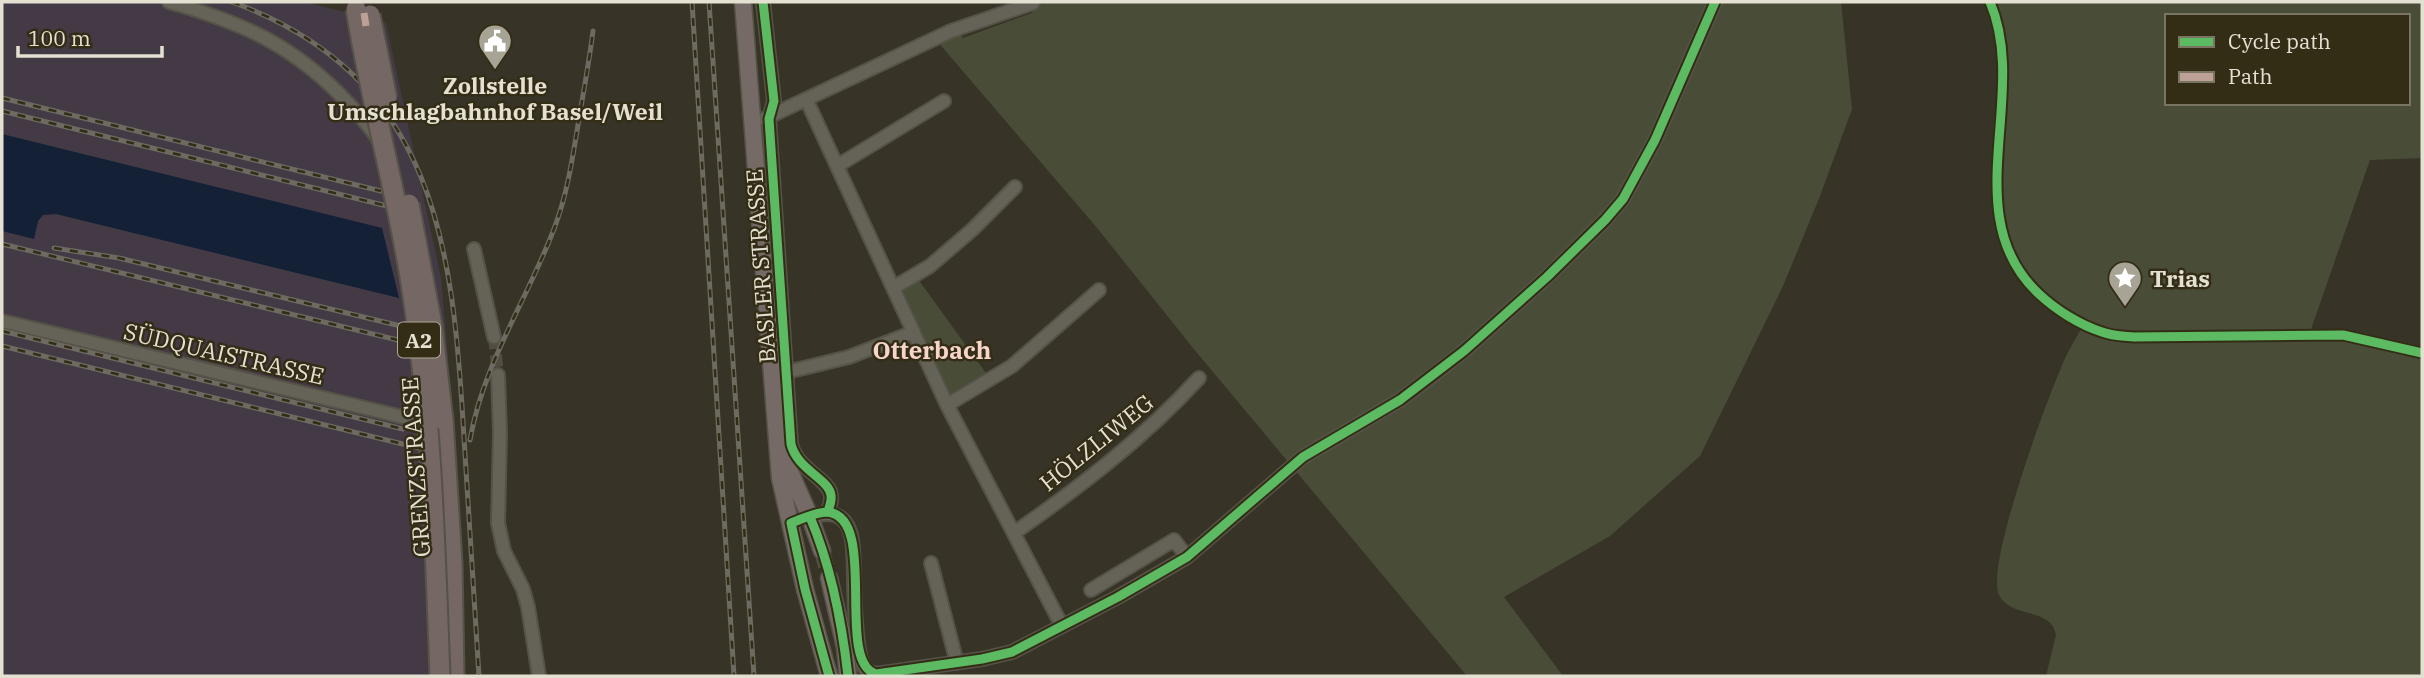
<svg xmlns="http://www.w3.org/2000/svg" width="2424" height="678" font-family="'IBM Plex Serif',serif">
<style>
.industrial{fill:#433a45}
.green{fill:#494d37;fill-rule:evenodd}
.water{fill:#132036}
.lines{fill:none;stroke-linecap:round;stroke-linejoin:round}
.minor-tunnel{stroke:#514e41;stroke-width:12;stroke-dasharray:12 6;stroke-linecap:butt}
.major-tunnel{stroke:#514e41;stroke-width:16;stroke-dasharray:16 8;stroke-linecap:butt}
.minor-casing{stroke:#555247;stroke-width:16}
.major-casing{stroke:#555247;stroke-width:19}
.highway-casing{stroke:#555247;stroke-width:23}
.minor{stroke:#656258;stroke-width:12}
.major{stroke:#766a66;stroke-width:16}
.highway{stroke:#756763;stroke-width:19}
.rail-casing{stroke:#6d6a61;stroke-width:5}
.rail{stroke:#342d16;stroke-width:2.5;stroke-dasharray:8;stroke-linecap:butt}
.highway-bridge-casing{stroke:#555247;stroke-width:23;stroke-linecap:butt}
.highway-bridge{stroke:#756763;stroke-width:19}
.quiet{stroke:#bda197;stroke-width:7;stroke-dasharray:14 7;stroke-linecap:butt}
.cycleway-casing{stroke:#342d16;stroke-width:13}
.cycleway{stroke:#5cba63;stroke-width:9}
.labels{text-anchor:middle;dominant-baseline:central;stroke-width:5;stroke-linejoin:round;paint-order:stroke}
.shield{fill:#342d16;stroke:#afaa9a;stroke-width:2}
.shield-label{font-size:21px;font-weight:bold;fill:#e4e0d2}
.poi-label{font-size:23px;font-weight:bold;fill:#e4e0d2;stroke:#342d16}
.street-label{font-size:23px;fill:#e4e0d2;stroke:#342d16}
.neighbourhood-label{font-size:24px;font-weight:bold;fill:#f7d5cb;stroke:#342d16}
</style>
<rect width="100%" height="100%" fill="#373427"/>
<path class="industrial" d="M2 2H306L386 23 441 278 456 451 463 676H2Z"/>
<path class="green" d="M1032 2H1841L1852 109 1820 196 1783 286 1700 456 1610 536 1504 597 1563 676H1467L1193 348 1098 229 937 41 959 32 963 38 1032 13 1029 4Z
M1990 2H2422V158L2370 160 2309 335 2134 337 2103 333 2049 303 2034 289 2021 273 2005 246 1996 199 2003 56ZM2167 16H2408V103H2167Z
M918 279 988 376 952 397 949 396 901 293 904 288Z
M2081 329 2119 340 2143 342C2235 340 2334 327 2422 358V676H2046L2056 635C2052 607 2011 619 1999 595 1985 567 2046 402 2061 368 2066 354 2074 342 2081 329Z"/>
<path class="water" d="M2 134 382 228 399 298 56 214 43 215 38 221 34 239 2 231Z"/>
<g class="lines">
<path class="minor-tunnel" d="M494 337 498 375"/>
<path class="major-tunnel" d="M822 551 829 578"/>
<g class="minor-casing">
<path id="minor" d="M169 2C244 23 295 46 349 104 359 115 371 127 379 141
M763 2 774 101 769 119 791 444C797 470 830 479 831 496 832 501 829 507 828 512
M807 101 947 405 1062 626
M764 119 951 31 1033 3
M837 166 944 101
M474 249 494 337
M893 288 930 266 973 229 1015 187
M2 321 432 424
M787 372 849 357 914 332
M498 375 500 433 498 523 504 551 523 589 528 607 539 676
M947 405 1012 366 1099 290
M810 517C855 503 853 541 854 574 854 592 856 651 863 665 866 671 870 673 876 674L982 659 1012 652 1118 597 1187 557 1303 457 1400 400 1432 376 1464 351 1547 277 1605 220 1623 199 1655 140 1715 2
M1014 533C1081 486 1144 438 1199 378
M931 563 957 663
M1091 590 1174 540 1187 557"/>
</g>
<g class="major-casing">
<path id="major" d="M743 2 780 478 805 589 829 676
M784 458 810 517 822 551
M829 578 845 647 848 676"/>
</g>
<g class="highway-casing">
<path id="highway" d="M443 420 452 562 454 676"/>
</g>
<use href="#minor" class="minor"/>
<use href="#major" class="major"/>
<use href="#highway" class="highway"/>
<g class="rail-casing">
<path id="rail" d="M232 2C437 77 453 247 464 438 469 517 474 597 479 676
M692 2 734 676
M709 2 754 676
M2 98 381 191
M2 111 387 206
M2 244 410 343
M54 248 119 258 409 328
M2 331 403 429
M2 346 419 448
M470 440C483 364 527 300 554 229 567 195 572 161 578 125 583 94 589 63 593 31"/>
</g>
<use href="#rail" class="rail"/>
<g class="highway-bridge-casing">
<path id="highway-bridge" d="M356 9C371 104 398 196 412 290 432 418 435 547 440 676
M370 15 387 99
M409 204 432 325 443 420"/>
</g>
<use href="#highway-bridge" class="highway-bridge"/>
<path class="quiet" d="M364 13 366 26"/>
<g class="cycleway-casing">
<path id="cycleway" d="M763 2 774 101 769 119 791 444C797 470 830 479 831 496 832 501 829 507 828 512
M1990 2C2030 95 1955 216 2039 294 2056 310 2080 325 2102 332 2112 336 2124 336 2134 337L2343 335 2422 353
M810 517C831 566 842 623 848 676
M829 676 805 589 791 523C802 519 816 512 827 512 880 516 834 662 876 674L982 659 1012 652 1118 597 1187 557 1303 457 1400 400 1464 351 1547 277 1605 220 1623 199 1655 140 1715 2"/>
</g>
<use href="#cycleway" class="cycleway"/>
</g>
<defs>
<g id="civic-pin" transform="scale(1.75)"><path d="M0 17L-7.5 6A9.5 9.5 0 1 1 7.5 6Z" fill="#a7a496" stroke="#342d16"/><path d="M-.6-6.5H3V-4.5H.6V-3L4-1V1h2V6H-6V1h2V-1L-.6-3ZM-1.2 2.5V6h2.4V2.5Z" fill="#fff"/></g>
<g id="sight-pin" transform="scale(1.75)"><path d="M0 17L-7.5 6A9.5 9.5 0 1 1 7.5 6Z" fill="#a7a496" stroke="#342d16"/><path d="M0-6L1.8-2.2L6-1.7L2.9 1.2L3.7 5.4L0 3.3L-3.7 5.4L-2.9 1.2L-6-1.7L-1.8-2.2Z" fill="#fff"/></g>
</defs>
<g fill-rule="evenodd">
<use href="#civic-pin" x="495" y="41"/>
<use href="#sight-pin" x="2125" y="278"/>
</g>
<g class="labels">
<rect class="shield" x="398" y="322.5" width="42" height="35" rx="5"/>
<g class="shield-label">
<text x="419" y="340">A2</text>
</g>
<g class="poi-label">
<text x="495" y="85">Zollstelle<tspan x="495" dy="26">Umschlagbahnhof Basel/Weil</tspan></text>
<text x="2150" y="278" text-anchor="start">Trias</text>
</g>
<g class="street-label">
<text transform="translate(760 266) rotate(-94)">BASLER STRASSE</text>
<text transform="translate(224 353) rotate(13)">SÜDQUAISTRASSE</text>
<text transform="translate(1096 442) rotate(-39)">HÖLZLIWEG</text>
<text transform="translate(415 467) rotate(-94)">GRENZSTRASSE</text>
</g>
<g class="neighbourhood-label">
<text x="932" y="350">Otterbach</text>
</g>
</g>
<rect width="2424" height="678" fill="none" stroke="#e4e0d2" stroke-width="7"/>
<rect x="2165" y="14" width="245" height="91" fill="#342d16" stroke="#7a7561" stroke-width="2"/>
<rect x="2179" y="37" width="35" height="10" fill="#5cba63" stroke="#7a7561" stroke-width="2"/>
<text x="2228" y="49" font-size="21" fill="#e4e0d2">Cycle path</text>
<rect x="2179" y="72" width="35" height="10" fill="#bda197" stroke="#7a7561" stroke-width="2"/>
<text x="2228" y="84" font-size="21" fill="#e4e0d2">Path</text>
<path d="M18 46v10h144v-10" fill="none" stroke="#e4e0d2" stroke-width="3.5"/>
<text x="28" y="46" font-size="21" fill="#e4e0d2" stroke="#342d16" stroke-width="5" paint-order="stroke">100 m</text>
</svg>
